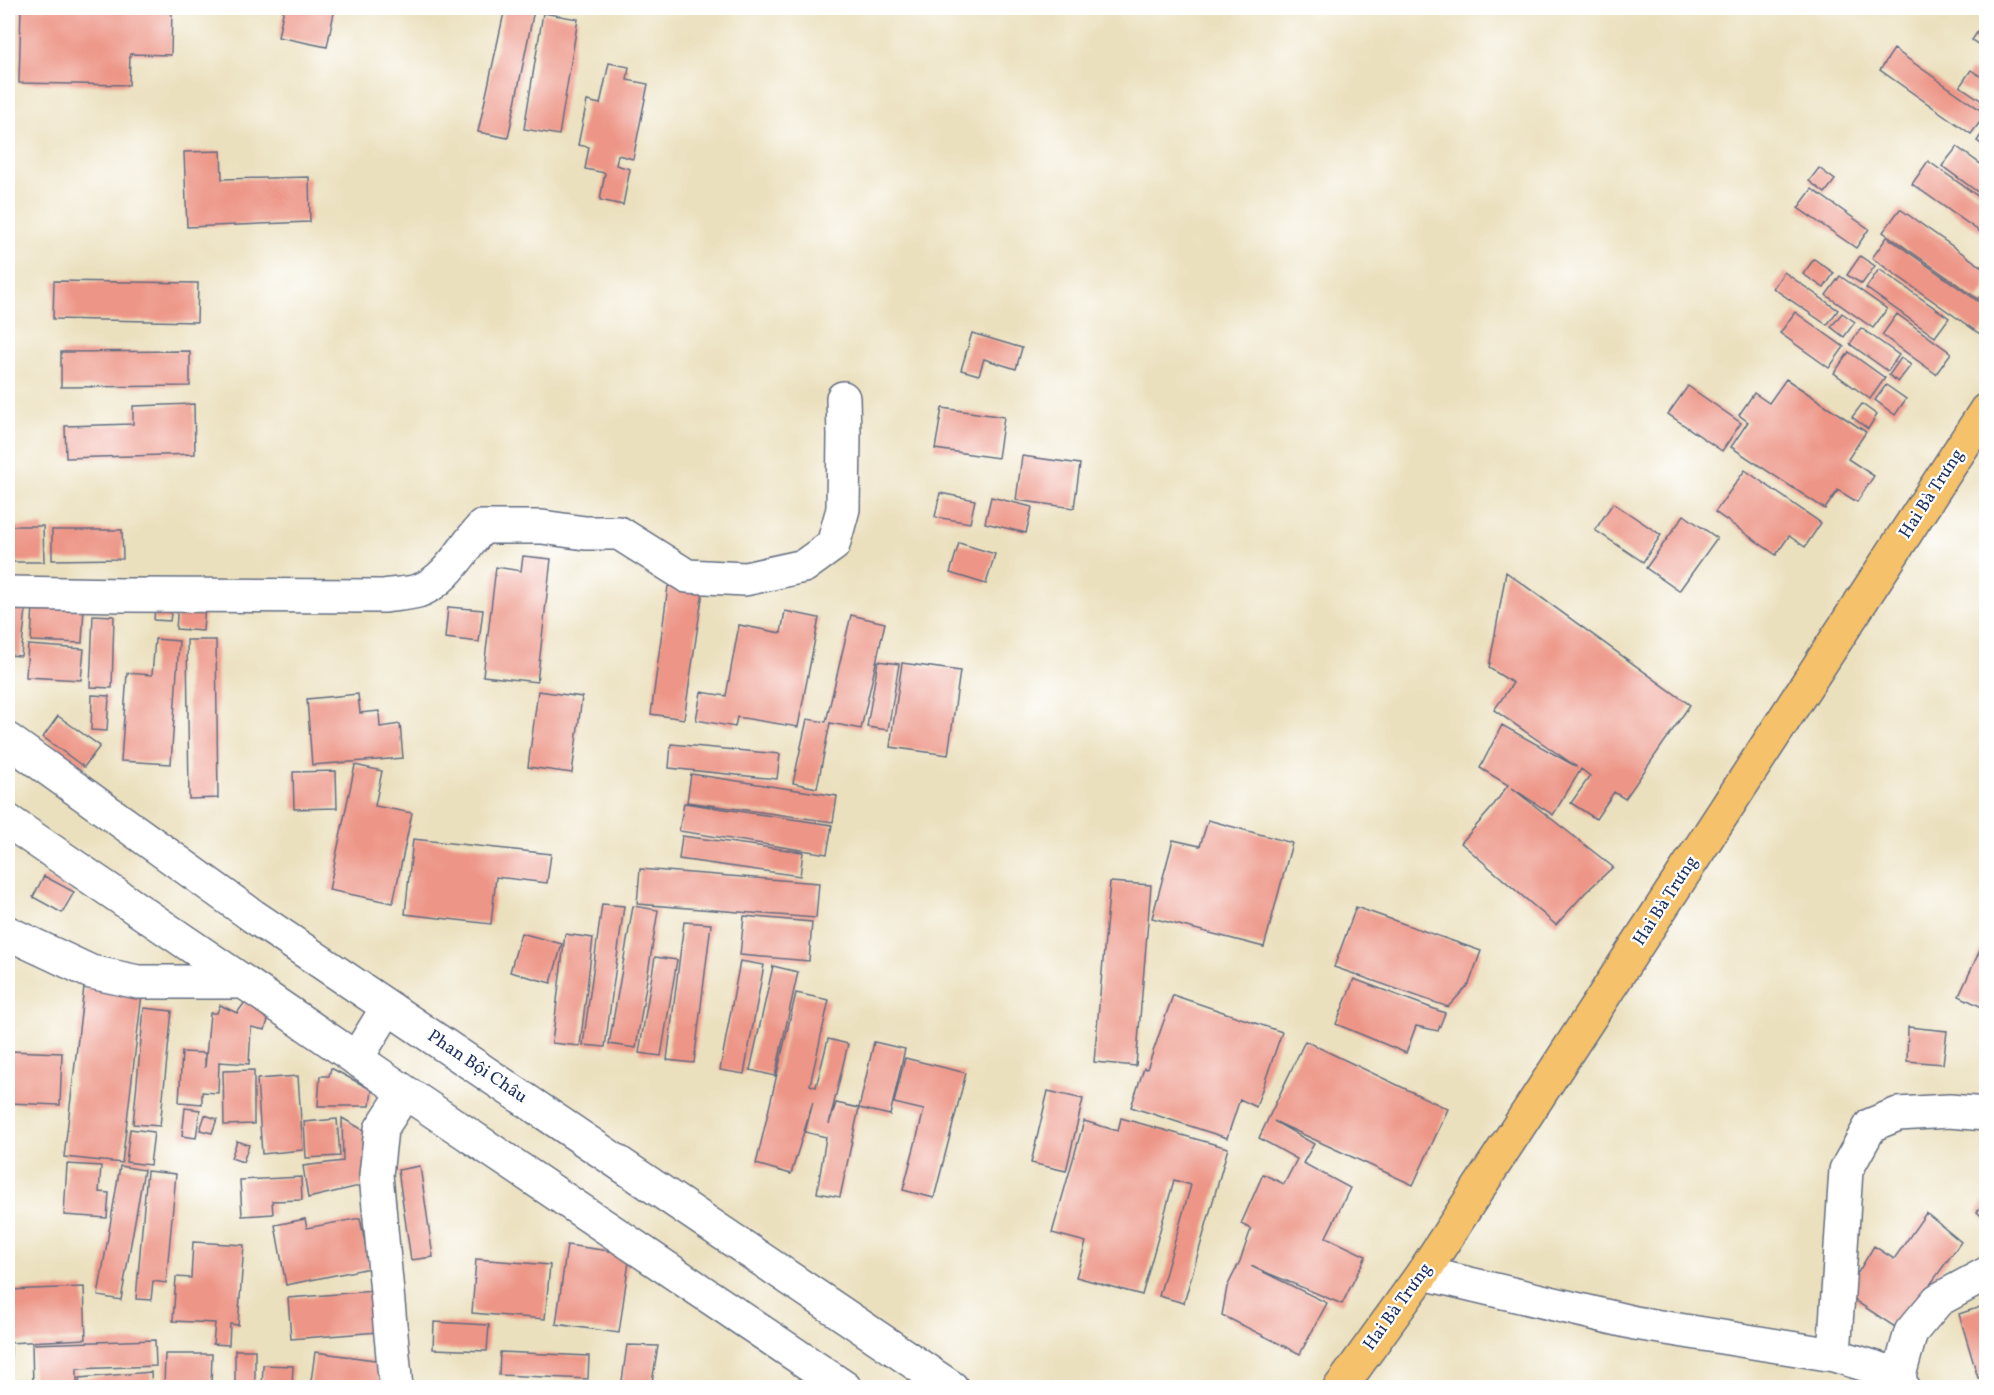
<svg xmlns="http://www.w3.org/2000/svg" width="1994" height="1395" font-family="Vollkorn,serif">
<style>
.building{fill:#ed9687}
.lines{fill:none;stroke-linecap:round;stroke-linejoin:round}
.minor-casing{stroke:#646d80;stroke-width:36}
.major-casing{stroke:#646d80;stroke-width:36}
.minor{stroke:#fff;stroke-width:33}
.major{stroke:#f5c16b;stroke-width:33}
.labels{text-anchor:middle;dominant-baseline:central;stroke-width:4.5;stroke-linejoin:round;paint-order:stroke}
.street-label{font-size:18px;fill:#1b2f5e;stroke:#fff}
</style>
<rect width="100%" height="100%" fill="#fff"/>
<filter id="ink" filterUnits="userSpaceOnUse"><feTurbulence type="fractalNoise" baseFrequency=".0167" numOctaves="2"/><feDisplacementMap in="SourceGraphic" scale="12" xChannelSelector="R" yChannelSelector="G"/><feConvolveMatrix kernelMatrix="1 2 1 2 8 2 1 2 1" color-interpolation-filters="sRGB"/></filter>
<filter id="wash" filterUnits="userSpaceOnUse"><feTurbulence type="fractalNoise" baseFrequency=".008" numOctaves="4" result="noise"/><feDisplacementMap in="SourceGraphic" scale="24" xChannelSelector="R" yChannelSelector="G"/><feGaussianBlur stdDeviation="1.35" result="paint"/><feColorMatrix in="noise" values="0 0 0 0 0 0 0 0 0 0 0 0 0 0 0 0 0 1.4 0 .05"/><feComposite in="paint" operator="in"/></filter>
<g filter="url(#wash)">
<rect width="100%" height="100%" fill="#ebe0be"/>
<g id="blocks">
<path class="building" d="M21 8H172L171 55 130 54 129 85 19 83Z
M284 8H335L327 47 278 37Z
M505 8 534 10 508 138 478 132Z
M543 13 578 19 559 135 524 129Z
M1986 19V50L1972 40Z
M1894 49 1986 114 1971 134 1880 70Z
M609 63 629 67 627 80 648 84 633 159 618 155 616 165 630 169 623 205 600 200 605 173 585 169 589 147 578 145 587 101 600 104Z
M1971 70 1986 80V95L1982 101 1960 86Z
M1986 127V147L1977 141Z
M1957 147 1986 168V198L1942 166Z
M221 151 222 179 309 177 310 222 187 227 184 152Z
M1928 161 1986 202V236L1912 184Z
M1819 168 1835 180 1825 193 1809 181Z
M1812 189 1869 229 1856 248 1798 208Z
M1900 209 1986 270V287L1978 299 1883 232Z
M1887 237 1986 307V325L1980 334 1872 258Z
M1860 256 1875 266 1862 284 1847 275Z
M1814 259 1834 273 1824 288 1803 274Z
M1879 269 1949 318 1935 337 1866 288Z
M1784 272 1838 310 1827 325 1773 288Z
M1840 276 1887 309 1873 328 1826 295Z
M54 281 198 283 197 322 53 319Z
M1795 312 1844 347 1829 368 1780 333Z
M1842 313 1855 322 1844 337 1831 327Z
M1897 314 1951 353 1936 374 1882 335Z
M1861 328 1899 355 1888 371 1850 344Z
M972 333 1022 348 1016 369 984 359 979 375 961 370Z
M190 351V386L61 387V352Z
M1849 352 1885 378 1870 399 1834 373Z
M1901 358 1911 365 1898 382 1889 375Z
M1786 379 1866 432 1848 459 1874 476 1857 502 1838 490 1825 509 1731 447 1748 422 1739 415 1754 393 1769 403Z
M1886 385 1906 399 1895 415 1875 400Z
M1688 386 1741 423 1722 451 1668 414Z
M194 404 195 454 66 458 65 426 133 424V406Z
M1862 404 1877 415 1868 429 1852 417Z
M942 408 1004 417 998 458 935 449Z
M1022 456 1080 464 1074 508 1016 500Z
M1745 470 1821 523 1805 547 1789 536 1776 555 1715 512Z
M940 493 975 500 970 523 935 517Z
M991 497 1032 507 1026 533 985 523Z
M1613 503 1661 535 1643 562 1595 530Z
M1684 515 1717 538 1679 591 1646 568Z
M8 526H43L44 562H8Z
M52 530H122L123 559 52 560Z
M959 543 995 554 986 584 950 573Z
M523 556 551 559 537 682 483 676 496 567 521 571Z
M1506 572 1690 705 1625 799 1614 792 1596 819 1571 803 1590 776 1581 769 1553 815 1512 788 1613 867 1585 893 1556 925 1461 843 1490 810 1508 785 1480 768 1502 725 1577 767 1494 710 1513 683 1489 668Z
M668 586 703 591 684 719 651 714Z
M178 603 205 605 203 631 176 629Z
M33 604 84 607 82 643 31 641Z
M155 604 172 606 170 621 154 620Z
M448 607 483 610 479 642 445 638Z
M8 608 26 609 21 656 8 655Z
M785 611 819 618 798 727 737 717 735 727 696 720 701 692 726 696 739 625 781 633Z
M93 615 114 616 112 688 90 687Z
M851 615 885 623 861 729 830 723 817 788 793 783 807 719 826 722Z
M155 639 179 641 171 764 121 761 127 673 152 675Z
M187 640H216L218 798 189 799Z
M28 645 84 649 81 680 26 677Z
M878 661 899 664 888 730 867 727Z
M902 663 960 671 948 755 890 747Z
M538 691 582 697 572 773 528 767Z
M358 694 360 713 379 711 380 727 400 724 403 758 312 765 307 699Z
M92 695 109 696 107 731 91 730Z
M58 716 100 746 84 767 43 737Z
M671 744 780 754 777 779 669 768Z
M355 765 382 771 375 806 412 813 393 903 329 890Z
M336 771 337 808 294 809 293 772Z
M691 774 837 796 833 822 687 802Z
M684 803 832 825 827 854 679 831Z
M1208 820 1292 843 1264 947 1152 918 1173 840 1200 846Z
M682 836 803 852 800 876 679 859Z
M413 839 551 854 547 883 496 877 491 924 405 914Z
M640 869 819 883 816 918 637 904Z
M44 876 74 892 62 913 33 897Z
M1110 882 1151 885 1136 1066 1094 1062Z
M602 904 624 906 605 1047 583 1045Z
M633 906 658 910 636 1048 609 1044Z
M1356 907 1481 951 1469 984 1448 1007 1334 967Z
M744 916 812 922 809 961 740 955Z
M684 922 711 924 694 1063 667 1060Z
M521 933 562 944 551 983 510 972Z
M565 934 593 938 580 1046 552 1043Z
M1986 937V1009L1959 996Z
M655 957 677 960 661 1056 639 1053Z
M740 961 764 965 744 1074 720 1070Z
M773 966 798 972 775 1076 750 1070Z
M1354 979 1445 1013 1438 1031 1416 1026 1406 1053 1336 1024Z
M84 987 142 994 122 1163 64 1157Z
M796 993 829 1000 810 1085 816 1087 828 1039 848 1044 829 1124 836 1103 859 1108 874 1042 905 1049 890 1115 859 1108 840 1197 817 1193 826 1137 805 1132 813 1102 791 1174 756 1164Z
M251 994 272 1006 265 1030 251 1027 249 1064 219 1062 218 1093 202 1092V1104L179 1102 182 1052 205 1053V1068L210 1013H217L220 1005 237 1013Z
M1173 995 1282 1032 1256 1107 1240 1099 1227 1138 1131 1107 1144 1068 1147 1069Z
M144 1008 172 1011 160 1126 133 1124Z
M1908 1027 1947 1031 1943 1064 1907 1061Z
M1305 1041 1448 1109 1413 1185 1274 1121 1314 1144 1303 1163 1350 1188 1326 1237 1366 1256 1342 1304 1251 1266 1327 1303 1300 1354 1222 1315 1227 1287 1240 1261 1251 1229 1241 1224 1263 1174 1284 1184 1297 1159 1259 1138Z
M8 1051 62 1053 60 1105 8 1103Z
M905 1058 966 1073 934 1198 903 1190 924 1110 894 1103Z
M331 1068 372 1090 370 1106H318L320 1076H329Z
M254 1070V1124L224 1125 223 1071Z
M298 1076 303 1150 262 1154 257 1079Z
M1048 1091 1083 1099 1066 1171 1031 1163Z
M185 1108 200 1110 196 1138 182 1136Z
M205 1115 217 1119 212 1133 200 1130Z
M342 1118 365 1131 368 1184 308 1198 303 1166 343 1161Z
M1121 1118 1228 1148 1184 1303 1159 1296 1191 1185 1174 1180 1142 1295 1076 1277 1086 1242 1052 1233 1084 1121 1118 1131Z
M337 1119 340 1156 306 1158 304 1122Z
M130 1129 154 1132 150 1165 126 1162Z
M237 1141 249 1145 243 1162 231 1158Z
M67 1164 101 1166 99 1192 109 1193 107 1218 64 1215Z
M120 1166 144 1170 121 1300 98 1296Z
M420 1166 433 1257 411 1260 398 1170Z
M147 1171 176 1174 166 1283 153 1281 151 1300 136 1299Z
M301 1177 302 1200 272 1201 273 1214 242 1216 240 1180Z
M1986 1200V1221L1977 1212Z
M1926 1213 1961 1242 1898 1329 1845 1294 1874 1246 1894 1259Z
M360 1218 370 1268 286 1285 275 1225 305 1219 307 1228Z
M193 1242 244 1245 238 1325 230 1324 229 1345 213 1344 215 1323 173 1321 176 1277 191 1278Z
M567 1245 630 1254 619 1333 556 1324Z
M476 1259 550 1265 545 1319 472 1313Z
M84 1287 86 1339 8 1343V1290Z
M374 1291 378 1332 291 1339 288 1298Z
M1986 1305V1376L1978 1378 1959 1314Z
M434 1322 489 1325 487 1351 433 1349Z
M155 1340 156 1366 77 1369V1385L33 1386 32 1344Z
M627 1345 658 1346 651 1388H621Z
M8 1347H11L10 1368H8Z
M235 1350H255V1388H235Z
M315 1352 382 1361 379 1388H310Z
M500 1352 589 1356 588 1379 499 1375Z
M165 1354H212L211 1388H164Z
M263 1365 293 1366 292 1388H262Z
M151 1372 152 1388H80L79 1378Z
M799 1380 812 1388H797Z"/>
</g>
</g>
<g filter="url(#ink)">
<use href="#blocks" fill-opacity="0" stroke="#646d80" stroke-width="1.5"/>
<g class="lines">
<g class="minor-casing">
<path id="minor" d="M8 593 124 595 384 596C395 594 407 594 418 591 446 582 463 548 482 527H542L585 533H619L687 576 745 579 804 566 833 545 843 509 844 435 843 398
M8 740 253 916 952 1388
M8 821 405 1092 845 1388
M8 933 91 972 138 982H243
M356 1059 388 1007
M1423 1273 1635 1323 1834 1355 1899 1375 1902 1388
M1834 1355 1846 1170 1871 1125 1898 1114 1949 1111 1986 1114
M1899 1375 1911 1332 1938 1300 1986 1274
M396 1388 376 1175 381 1129 405 1092"/>
</g>
<g class="major-casing">
<path id="major" d="M1340 1388 1423 1273 1986 410"/>
</g>
<use href="#minor" class="minor"/>
<use href="#major" class="major"/>
</g>
</g>
<g class="labels">
<g class="street-label">
<text transform="translate(1932 494) rotate(-57)">Hai Bà Trưng</text>
<text transform="translate(1666 901) rotate(-57)">Hai Bà Trưng</text>
<text transform="translate(477 1067) rotate(34)">Phan Bội Châu</text>
<text transform="translate(1398 1307) rotate(-54)">Hai Bà Trưng</text>
</g>
</g>
<rect width="1994" height="1395" fill="none" stroke="#fff" stroke-width="30"/>
</svg>
